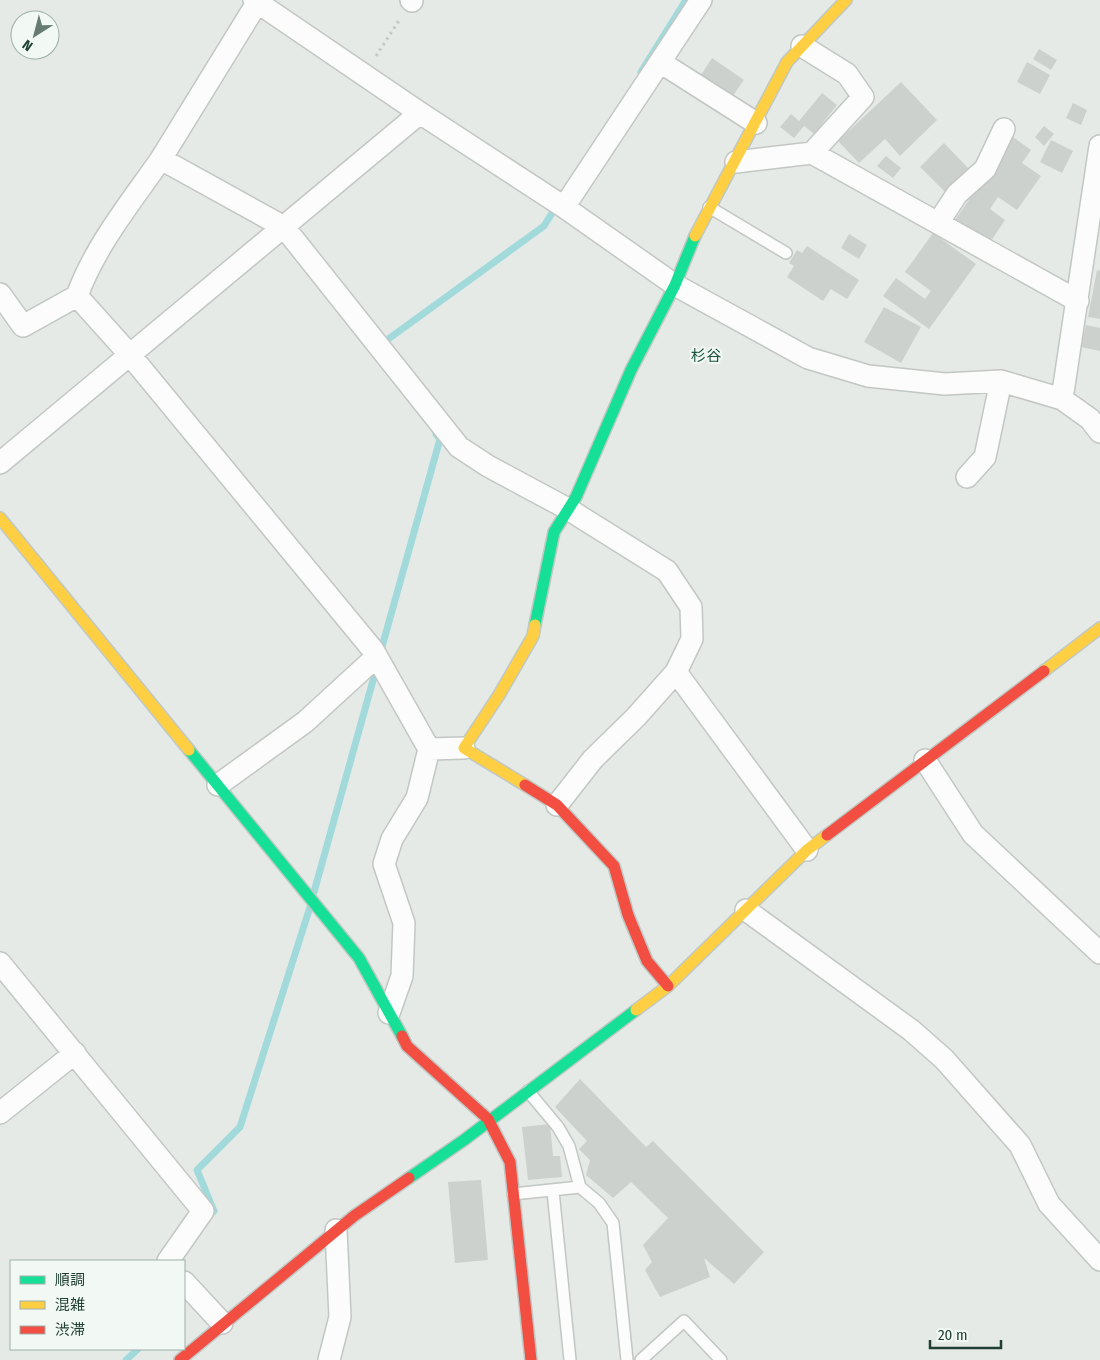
<svg xmlns="http://www.w3.org/2000/svg" width="1100" height="1360" font-family="'Fira Sans Condensed','Noto Sans JP',sans-serif">
	<rect width="100%" height="100%" fill="#e5eae7"/>
	<g fill="none" stroke-linecap="round" stroke-linejoin="round">
		<path stroke="#a2dadb" stroke-width="7" d="M641,72L686,0
			M380,345L544,226L557,205
			M380,654L440,439L436,434
			M314,892L377,666
			M207,1217L214,1211L197,1170L240,1127L310,907
			M126,1360L138,1349"/>
	</g>
	<path fill="#ccd1ce" d="M1039,49L1057,60L1051,70L1033,59Z
		M712,58L744,80L732,97L701,75Z
		M1027,62L1050,75L1040,94L1017,82Z
		M901,82L937,120L900,156L885,139L859,163L838,141Z
		M822,93L837,105L814,134L804,126L794,138L780,127L791,114L799,121Z
		M1073,103L1087,110L1081,125L1066,118Z
		M1044,126L1054,134L1044,146L1035,137Z
		M1013,137L1031,150L1022,163L1041,176L1017,210L998,197L990,209L1005,220L989,244L955,220Z
		M1051,140L1073,151L1062,173L1040,162Z
		M944,143L969,169L945,192L920,167Z
		M886,156L901,168L893,178L877,166Z
		M933,233L976,264L929,329L883,296L896,278L925,299L931,291L905,272Z
		M849,234L867,245L859,259L841,248Z
		M807,246L859,280L847,299L831,289L823,301L787,277L794,266L789,263L797,250L802,253Z
		M1097,270L1100,271V319L1088,317Z
		M884,307L921,327L901,363L864,342Z
		M1086,325L1100,328V351L1081,347Z
		M580,1079L646,1147L653,1141L764,1252L734,1284L704,1258L710,1277L660,1297L645,1270L652,1262L643,1245L668,1218L631,1182L613,1198L586,1175L590,1160L579,1149L587,1141L555,1107Z
		M550,1124L553,1156H560L562,1177L528,1180L522,1127Z
		M481,1180L488,1260L455,1263L448,1182Z"/>
	<g fill="none" stroke-linecap="round" stroke-linejoin="round">
		<defs>
			<path id="lane" d="M709,207L786,253
				M528,1091L558,1127L569,1146L580,1187L599,1203L613,1223L627,1360
				M553,1191L570,1360
				M513,1194L580,1187
				M641,1360L684,1321L721,1360"/>
			<path id="street" d="M254,0L420,113L564,207L675,285L808,358L868,376L945,384L1001,381L1062,399L1090,419L1100,432
				M411,0L412,1
				M802,46L847,74L863,97L812,153
				M660,62L701,0
				M161,159L257,3
				M736,162L812,153L1078,301
				M564,207L660,62L756,123
				M938,223L957,194L985,169L1004,129
				M0,294L23,326L77,296L130,355L373,650L429,749L464,748
				M77,296C95,246 131,202 161,159L284,227L459,447L488,466L568,509L667,571L691,607L692,639L676,672
				M1062,399L1100,146
				M0,463L420,113
				M967,477L985,457L1001,381
				M925,760L973,834L1100,953
				M218,785L305,722L376,657
				M557,805L593,759L636,717L676,672L807,850
				M746,910L911,1030L944,1059L1020,1145L1049,1204L1100,1260
				M0,963L203,1211L168,1261
				M389,1013L402,976L404,923L384,864L392,839L417,798L429,749
				M0,1113L75,1053
				M184,1282L222,1323
				M329,1360L340,1317L336,1230"/>
			<path id="fast" d="M535,625L554,532L576,497L631,370L675,285L695,236
				M189,750L359,958L402,1036
				M409,1178L464,1140L636,1010"/>
			<path id="slow" d="M695,236L787,62L846,0
				M0,518L189,750
				M1044,671L1100,628
				M525,785L464,748L499,695L533,636L535,625
				M636,1010L668,986L807,850L827,835"/>
			<path id="jam" d="M525,785L557,805L614,866L628,915L647,961L668,986
				M827,835L1044,671
				M402,1036L407,1046L488,1119L510,1162L531,1360
				M180,1360L354,1216L409,1178"/>
		</defs>
		<use href="#lane" stroke="#c2c7c4" stroke-width="14"/>
		<use href="#street" stroke="#c2c7c4" stroke-width="24"/>
		<use href="#fast" stroke="#c0c8c4" stroke-width="14"/>
		<use href="#slow" stroke="#c0c8c4" stroke-width="14"/>
		<use href="#jam" stroke="#c0c8c4" stroke-width="14"/>
		<path stroke="#c1cac5" stroke-width="3" stroke-dasharray="2.5 4" stroke-linecap="butt" d="M376,56L400,19"/>
		<use href="#lane" stroke="#fbfcfb" stroke-width="11"/>
		<use href="#street" stroke="#fbfcfb" stroke-width="21"/>
		<use href="#fast" stroke="#16e098" stroke-width="11"/>
		<use href="#slow" stroke="#ffcf43" stroke-width="11"/>
		<use href="#jam" stroke="#f24e42" stroke-width="11"/>
	</g>
	<g text-anchor="middle" stroke-width="4" stroke-linejoin="round" paint-order="stroke">
		<g font-size="15" fill="#1b533f" stroke="#f2f9f5">
			<text x="706" y="361">杉谷</text>
		</g>
	</g>
	<rect x="10" y="1260" width="175" height="90" fill="#f2f9f5" stroke="#9eafa8"/>
	<rect x="20" y="1276" width="25" height="8" fill="#16e098" stroke="#9eafa8"/>
	<text x="55" y="1285" font-size="15" fill="#203f34">順調</text>
	<rect x="20" y="1301" width="25" height="8" fill="#ffcf43" stroke="#9eafa8"/>
	<text x="55" y="1310" font-size="15" fill="#203f34">混雑</text>
	<rect x="20" y="1326" width="25" height="8" fill="#f24e42" stroke="#9eafa8"/>
	<text x="55" y="1335" font-size="15" fill="#203f34">渋滞</text>
	<g transform="translate(35 35) rotate(216)"><circle r="24" fill="#f2f9f5" stroke="#9eafa8"/>
	<path d="M0-4L9 19L0 12L-9 19Z" fill="#657b73"/>
	<text y="-8" font-size="14" font-weight="bold" text-anchor="middle" fill="#203f34">N</text>
	</g>
	<path d="M930 1340v8h71v-8" fill="none" stroke="#203f34" stroke-width="2.5"/>
	<text x="938" y="1340" font-size="15" fill="#203f34" stroke="#f2f9f5" stroke-width="4" paint-order="stroke">20 m</text>
</svg>
